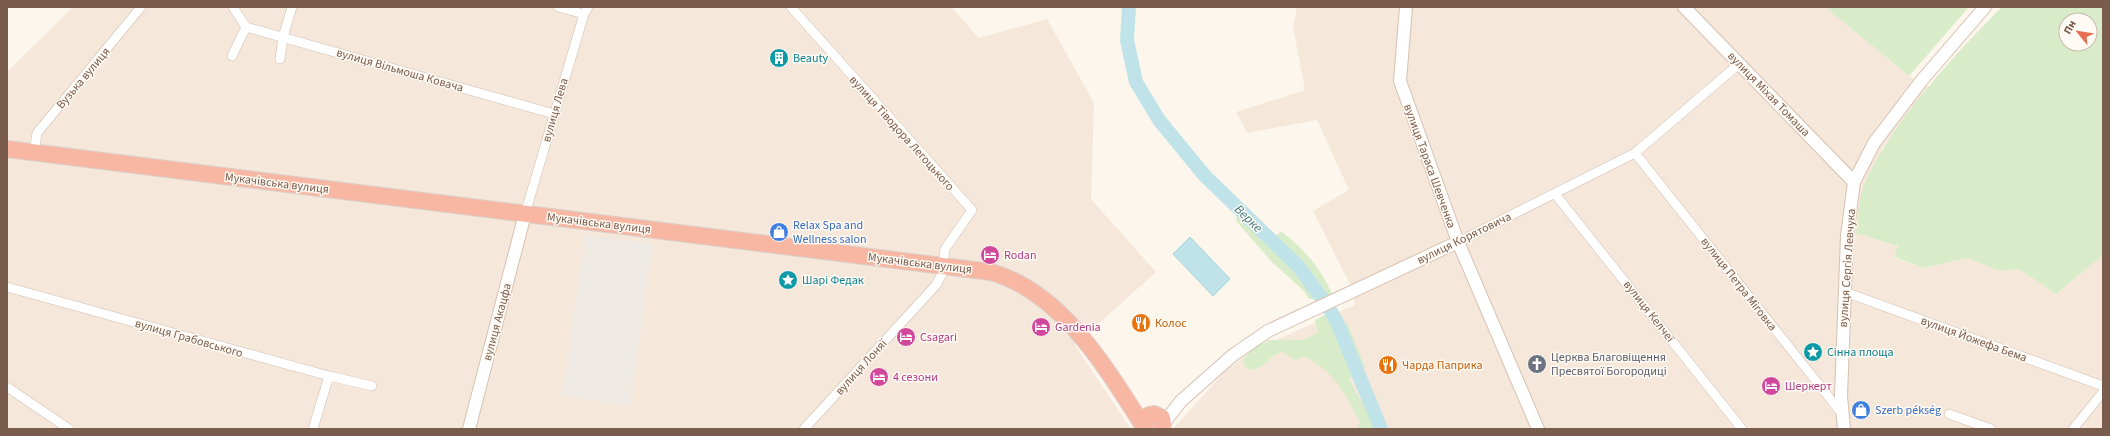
<svg xmlns="http://www.w3.org/2000/svg" width="2110" height="436" font-family="'Source Sans 3',sans-serif">
	<rect width="100%" height="100%" fill="#fdf6ec"/>
	<path fill="#f5e8da" d="M73,7H951L979,38L1047,19L1094,103L1091,199L1156,272L1075,345L1131,429H7V72Z
		M1297,7H1825L1909,76L1929,87L1882,148L1856,233L1898,246L1894,258L1924,268L1967,258L2000,271L2019,269L2056,294L2103,255V429H1173L1227,369L1254,350L1355,305L1353,290L1313,211L1349,190L1317,120L1247,133L1236,112L1305,90L1293,27Z"/>
	<path fill="#efe9e4" d="M585,235L653,243L630,406L562,396Z"/>
	<path fill="#d8ecc9" fill-rule="evenodd" d="M1825,7H1969L1909,76Z
		M2002,7H2103V255L2056,294L2019,269L2000,271L1967,258L1924,268L1894,257L1898,246L1856,233C1859,218 1858,199 1864,185C1890,124 1955,54 2002,7ZM2066,20H2090V44H2066Z
		M1237,215L1270,242L1281,231C1304,249 1321,268 1333,296L1320,301L1308,298L1304,291L1272,262L1236,221Z
		M1325,315L1333,322L1347,323L1365,367L1349,379L1366,410L1374,429H1357L1360,422C1346,395 1333,370 1304,356L1295,360L1283,352C1268,354 1269,367 1251,370L1244,365V359L1251,349L1270,340H1305L1318,332L1315,320Z"/>
	<path fill="#bfe3e8" stroke="#a5d3da" d="M1190,237L1230,279L1213,296L1173,254Z"/>
	<g fill="none" stroke-linecap="round" stroke-linejoin="round">
		<path stroke="#bfe3e8" stroke-width="14" d="M1129,7L1127,40L1136,82L1159,120L1205,176L1298,266L1327,305L1337,322L1381,429"/>
		<defs>
			<path id="street" d="M558,7L584,14
				M791,7L972,210L945,249L942,274L936,285L804,429
				M246,27L554,114
				M232,56L246,27L233,7
				M280,59L283,37L292,7
				M34,152L37,133L141,7
				M1635,153L1843,415
				M1555,194L1742,429
				M525,214L584,14L588,7
				M1458,242L1635,153L1739,64
				M7,287L329,376L372,386
				M1845,292L2103,386
				M7,387L69,429
				M1949,414L1991,429
				M313,429L329,376
				M2073,429L2103,392"/>
			<path id="secondary" d="M1406,7L1400,81L1458,242L1538,429
				M1684,7L1854,182
				M1163,424L1181,401L1233,355L1268,331L1458,242
				M469,429L525,214
				M1844,429L1841,396L1847,236L1854,182L1874,143L1922,80L1985,7"/>
			<path id="highway" d="M7,149L991,272C1062,292 1106,368 1144,427
				M1146,429L1144,420L1149,415L1154,414L1162,418L1163,424L1162,429"/>
		</defs>
		<use href="#street" stroke="#d1beb0" stroke-width="10"/>
		<use href="#secondary" stroke="#d6c0b0" stroke-width="14"/>
		<use href="#highway" stroke="#dad1cd" stroke-width="18"/>
		<use href="#street" stroke="#fff" stroke-width="9"/>
		<use href="#secondary" stroke="#fff" stroke-width="12"/>
		<use href="#highway" stroke="#f7b7a3" stroke-width="16"/>
	</g>
	<defs>
		<symbol id="building-disc" viewBox="-11 -11 22 22"><circle r="9.5" fill="#0f9aa8" stroke="#fffaf3"/><path d="M-4-6H4V6H1V3H-1V6H-4ZM-2.5-4.3h1.7v1.8h-1.7ZM.8-4.3h1.7v1.8H.8ZM-2.5-1h1.7V.8h-1.7ZM.8-1h1.7V.8H.8Z" fill="#fff"/></symbol>
		<symbol id="shop-disc" viewBox="-11 -11 22 22"><circle r="9.5" fill="#3f7fe0" stroke="#fffaf3"/><path d="M-5-2.5h2.3a2.7 3.5 0 0 1 5.4 0H5L5.5 6h-11ZM-1.5-2.5h3a1.5 2.3 0 0 0-3 0Z" fill="#fff"/></symbol>
		<symbol id="hotel-disc" viewBox="-11 -11 22 22"><circle r="9.5" fill="#d1479c" stroke="#fffaf3"/><path d="M-6-4.5h1.5V1H6V5H4.5V3h-9V5H-6ZM-4 0a1.8 1.8 0 1 1 3.6 0ZM.5 0V-2.5h3Q6-2.5 6 0Z" fill="#fff"/></symbol>
		<symbol id="sight-disc" viewBox="-11 -11 22 22"><circle r="9.5" fill="#0f9aa8" stroke="#fffaf3"/><path d="M0-6L1.8-2.2L6-1.7L2.9 1.2L3.7 5.4L0 3.3L-3.7 5.4L-2.9 1.2L-6-1.7L-1.8-2.2Z" fill="#fff"/></symbol>
		<symbol id="restaurant-disc" viewBox="-11 -11 22 22"><circle r="9.5" fill="#e8710a" stroke="#fffaf3"/><path d="M-5-6h1v4h1v-4h1v4h1v-4h1v5L-1.5 .5V6h-2V.5L-5-1ZM5-6V6H3V1.5H1.5Q1.5-4 5-6Z" fill="#fff"/></symbol>
		<symbol id="church-disc" viewBox="-11 -11 22 22"><circle r="9.5" fill="#6b7280" stroke="#fffaf3"/><path d="M-1.2-6h2.4v3.5h3.3v2.4h-3.3V6h-2.4V-.1h-3.3v-2.4h3.3Z" fill="#fff"/></symbol>
	</defs>
	<g fill-rule="evenodd">
		<use href="#building-disc" x="768" y="47" width="22" height="22"/>
		<use href="#shop-disc" x="768" y="221" width="22" height="22"/>
		<use href="#hotel-disc" x="979" y="244" width="22" height="22"/>
		<use href="#sight-disc" x="777" y="269" width="22" height="22"/>
		<use href="#restaurant-disc" x="1130" y="312" width="22" height="22"/>
		<use href="#hotel-disc" x="1030" y="316" width="22" height="22"/>
		<use href="#hotel-disc" x="895" y="326" width="22" height="22"/>
		<use href="#sight-disc" x="1802" y="341" width="22" height="22"/>
		<use href="#church-disc" x="1526" y="353" width="22" height="22"/>
		<use href="#restaurant-disc" x="1377" y="354" width="22" height="22"/>
		<use href="#hotel-disc" x="868" y="366" width="22" height="22"/>
		<use href="#hotel-disc" x="1760" y="375" width="22" height="22"/>
		<use href="#shop-disc" x="1850" y="399" width="22" height="22"/>
	</g>
	<g text-anchor="middle" stroke-width="3" stroke-linejoin="round" paint-order="stroke">
		<g font-size="12" fill="#0d838f" stroke="#fffaf3" text-anchor="start">
			<text x="793" y="62">Beauty</text>
			<text x="802" y="284">Шарі Федак</text>
			<text x="1827" y="356">Сінна площа</text>
		</g>
		<g font-size="12" fill="#7a5c4d" stroke="#fffaf3">
			<text transform="translate(400 70) rotate(16)" y="4">вулиця Вільмоша Ковача</text>
			<text transform="translate(83 78) rotate(-50)" y="4">Вузька вулиця</text>
			<text transform="translate(1769 94) rotate(46)" y="4">вулиця Міхая Томаша</text>
			<text transform="translate(555 110) rotate(-74)" y="4">вулиця Лева</text>
			<text transform="translate(902 133) rotate(48)" y="4">вулиця Тіводора Легоцького</text>
			<text transform="translate(1430 166) rotate(70)" y="4">вулиця Тараса Шевченка</text>
			<text transform="translate(277 183) rotate(7)" y="4">Мукачівська вулиця</text>
			<text transform="translate(599 223) rotate(7)" y="4">Мукачівська вулиця</text>
			<text transform="translate(1464 238) rotate(-26)" y="4">вулиця Корятовича</text>
			<text transform="translate(920 263) rotate(7)" y="4">Мукачівська вулиця</text>
			<text transform="translate(1847 268) rotate(-86)" y="4">вулиця Сергія Левчука</text>
			<text transform="translate(1739 284) rotate(52)" y="4">вулиця Петра Міговка</text>
			<text transform="translate(1649 311) rotate(52)" y="4">вулиця Келчеї</text>
			<text transform="translate(497 322) rotate(-75)" y="4">вулиця Акацфа</text>
			<text transform="translate(189 338) rotate(16)" y="4">вулиця Грабовського</text>
			<text transform="translate(1974 339) rotate(20)" y="4">вулиця Йожефа Бема</text>
			<text transform="translate(861 367) rotate(-48)" y="4">вулиця Лоняї</text>
		</g>
		<g font-size="12" fill="#366cbe" stroke="#fffaf3" text-anchor="start">
			<text x="793" y="229">Relax Spa and<tspan x="793" dy="14">Wellness salon</tspan></text>
			<text x="1875" y="414">Szerb pékség</text>
		</g>
		<g font-size="12" fill="#b23c85" stroke="#fffaf3" text-anchor="start">
			<text x="1004" y="259">Rodan</text>
			<text x="1055" y="331">Gardenia</text>
			<text x="920" y="341">Csagari</text>
			<text x="893" y="381">4 сезони</text>
			<text x="1785" y="390">Шеркерт</text>
		</g>
		<g font-size="12" fill="#c56008" stroke="#fffaf3" text-anchor="start">
			<text x="1155" y="327">Колос</text>
			<text x="1402" y="369">Чарда Паприка</text>
		</g>
		<g font-size="12" fill="#5b616d" stroke="#fffaf3" text-anchor="start">
			<text x="1551" y="361">Церква Благовіщення<tspan x="1551" dy="14">Пресвятої Богородиці</tspan></text>
		</g>
		<g font-size="13" font-style="italic" fill="#437c86" stroke="#fffaf3">
			<text transform="translate(1249 218) rotate(44)" y="5">Верке</text>
		</g>
	</g>
	<rect width="2110" height="436" fill="none" stroke="#7a5c4d" stroke-width="16"/>
	<g transform="translate(2078 32) rotate(300)"><circle r="19" fill="#fffaf3" stroke="#cabbb1"/>
	<path d="M0-3L7 15L0 10L-7 15Z" fill="#e76f51"/>
	<text y="-6" font-size="11" font-weight="bold" text-anchor="middle" fill="#7a5c4d">Пн</text>
	</g>
</svg>
